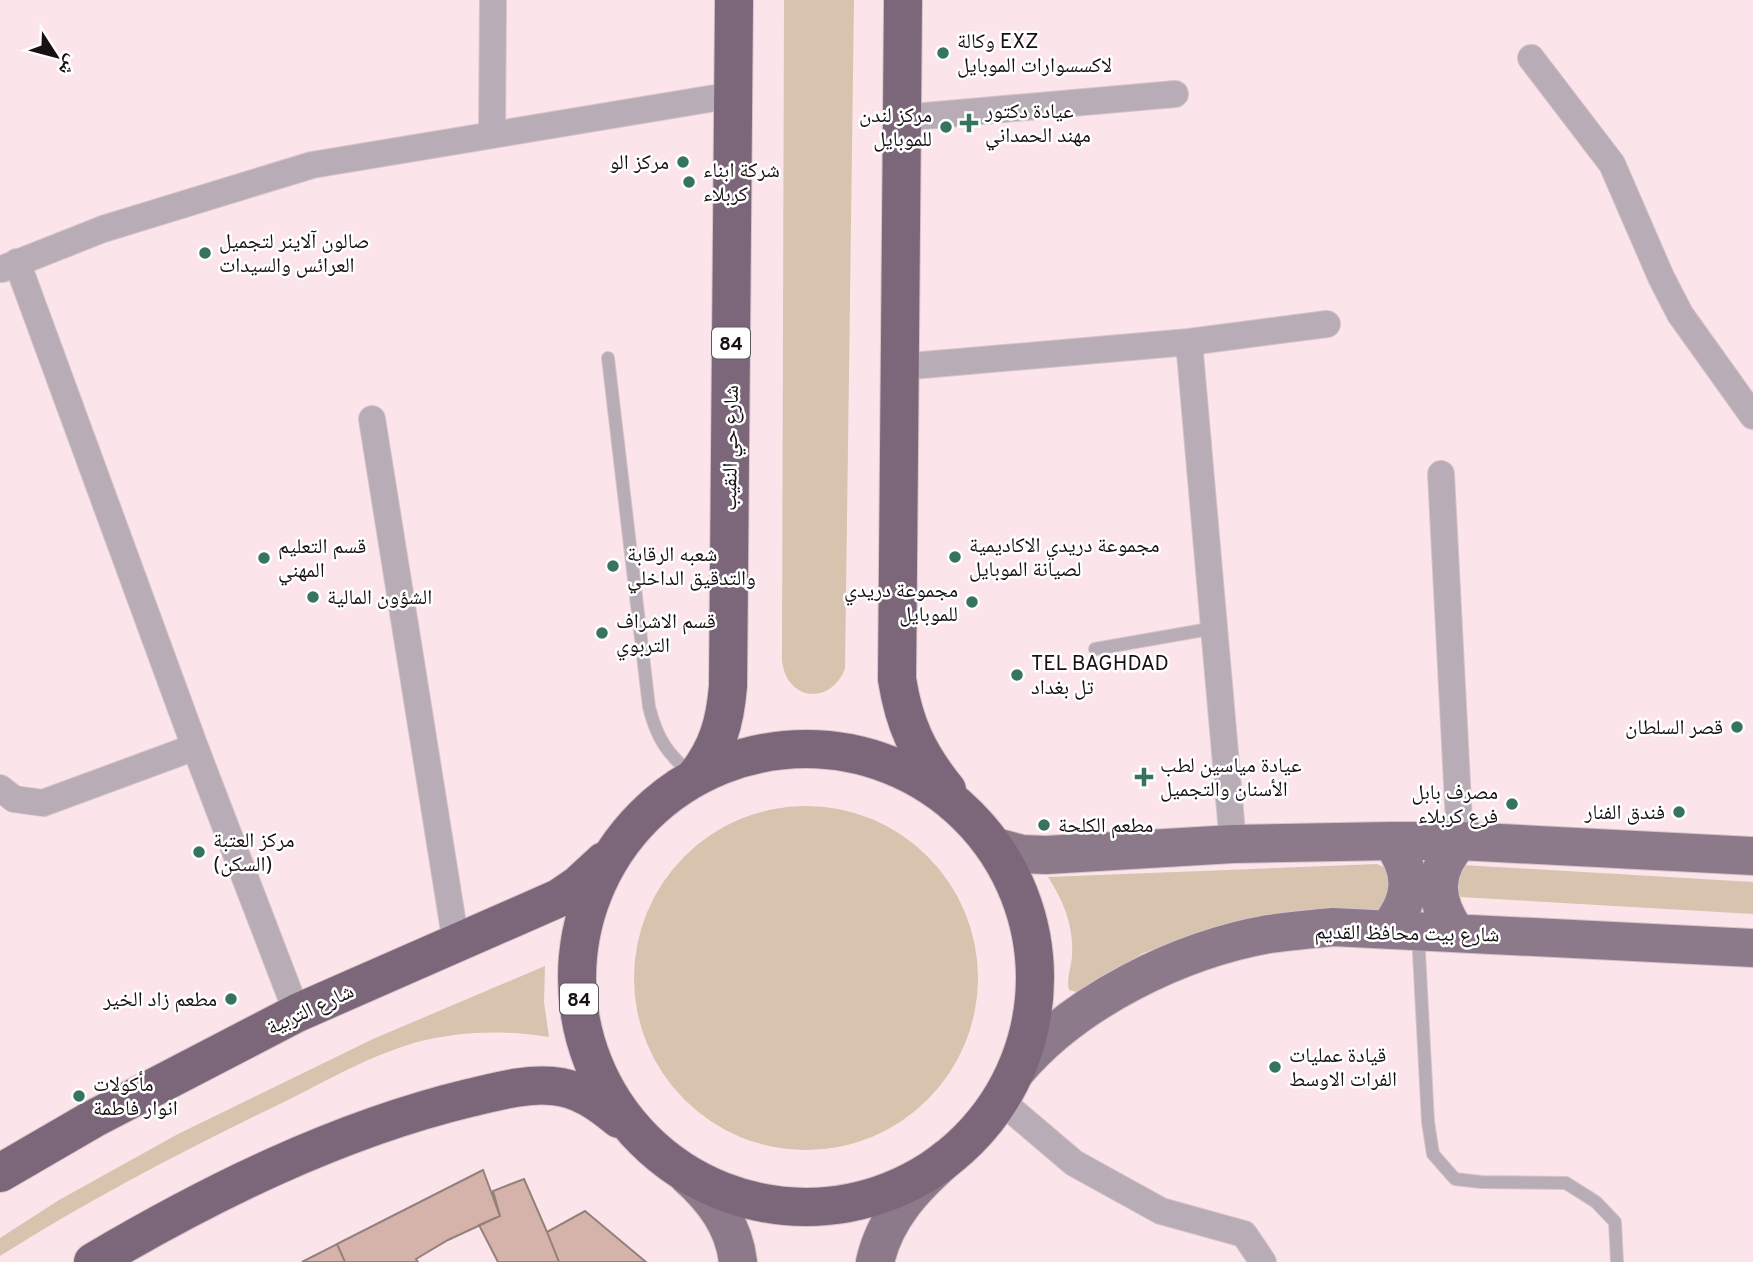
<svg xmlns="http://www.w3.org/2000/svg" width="1753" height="1262" font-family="Overpass,'Noto Naskh Arabic',sans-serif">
	<rect width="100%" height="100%" fill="#fbe5ea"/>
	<path fill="#d8c3ae" d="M784,0H854L845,669C830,706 786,701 782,660Z
		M634 978a172 172 0 1 1 344 0a172 172 0 1 1-344 0Z
		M1377,864L1388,869L1397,880L1380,910L1184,939L1143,953L1080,993L1069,990C1066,979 1071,968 1072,957C1074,926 1064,902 1048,877Z
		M1462,865L1753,882V914L1461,897L1456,895L1447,877Z
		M545,966L544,1002L549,1037C505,1030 461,1031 417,1042C371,1055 328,1080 286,1101C188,1148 92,1198 0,1256V1238L59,1200L178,1134L373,1039Z"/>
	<path fill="#d5b3aa" stroke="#94817b" stroke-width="2" d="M483,1170L500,1216L448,1240L416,1259L418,1262H345L337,1244Z
		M524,1179L547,1232L559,1262H498L479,1225L500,1216L493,1191Z
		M585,1211L646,1262H559L547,1232Z
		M337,1244L345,1262H302Z"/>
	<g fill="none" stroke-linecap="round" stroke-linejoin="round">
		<defs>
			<path id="lane" d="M608,358L649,707C657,739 667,753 692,775
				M1095,649L1215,628
				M1418,934L1428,1122L1433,1154L1455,1179L1481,1182L1566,1183L1596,1202L1615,1222L1617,1262"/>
			<path id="street" d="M1531,58L1612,164L1661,277L1680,314L1753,416
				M902,118L1175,94
				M492,135L493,0
				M17,262L195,747L297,1013
				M2,269L103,229L312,165L733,95
				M1189,342L1233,844
				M900,367L1189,342L1327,324
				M372,419L456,943
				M1441,474L1460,841
				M0,788L14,799L43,803L195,747
				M1000,1100L1074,1163L1161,1211L1244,1234L1263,1262"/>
			<path id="primary" d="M996,847L1022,854L1046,855L1233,844L1391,841H1460L1753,856
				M1388,929C1413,899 1414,872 1391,841
				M1456,932C1433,901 1432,870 1460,841
				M1016,1071C1075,1001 1179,950 1269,934C1290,931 1312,929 1333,927L1753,948
				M687,1175C714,1199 734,1226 738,1262
				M875,1262C885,1218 913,1188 946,1159"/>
			<path id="highway" d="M903,0L897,679C904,724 918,754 947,790
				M577 978a229 229 0 1 1 458 0a229 229 0 1 1-458 0Z
				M695,777C718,748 725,722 728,686L734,0
				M0,1173L93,1119L297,1013L559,898L578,885L604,861
				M93,1262C210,1193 337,1130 469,1098C496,1092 526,1083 553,1086C579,1088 600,1103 619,1119"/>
		</defs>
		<use href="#lane" stroke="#d7c3c8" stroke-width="14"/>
		<use href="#street" stroke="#d7c3c8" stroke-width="28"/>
		<use href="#primary" stroke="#d7c3c8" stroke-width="40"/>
		<use href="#highway" stroke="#d7c3c8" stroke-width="40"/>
		<use href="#lane" stroke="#b8adb7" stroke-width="12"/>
		<use href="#street" stroke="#b8adb7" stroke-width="26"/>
		<use href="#primary" stroke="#8c798a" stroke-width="38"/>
		<use href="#highway" stroke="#7c667a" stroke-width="38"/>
	</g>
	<g fill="#37745f" stroke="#fff" stroke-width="2.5">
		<circle cx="943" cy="53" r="7"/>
		<path d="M965.5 112.5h7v7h7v7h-7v7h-7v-7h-7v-7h7z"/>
		<circle cx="946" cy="127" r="7"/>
		<circle cx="683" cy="162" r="7"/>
		<circle cx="689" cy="182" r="7"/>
		<circle cx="205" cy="253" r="7"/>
		<circle cx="955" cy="557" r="7"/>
		<circle cx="264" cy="558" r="7"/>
		<circle cx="613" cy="566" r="7"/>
		<circle cx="313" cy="597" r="7"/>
		<circle cx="972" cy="602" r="7"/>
		<circle cx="602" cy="633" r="7"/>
		<circle cx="1017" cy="675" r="7"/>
		<circle cx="1737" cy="727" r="7"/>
		<path d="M1140.5 766.5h7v7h7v7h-7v7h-7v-7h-7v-7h7z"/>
		<circle cx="1512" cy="804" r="7"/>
		<circle cx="1679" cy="812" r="7"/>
		<circle cx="1044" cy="825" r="7"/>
		<circle cx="199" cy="852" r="7"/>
		<circle cx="231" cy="999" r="7"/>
		<circle cx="1275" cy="1067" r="7"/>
		<circle cx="79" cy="1096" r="7"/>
	</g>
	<g text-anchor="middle" stroke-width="5" stroke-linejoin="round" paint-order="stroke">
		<g fill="#fff" stroke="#5d585a" stroke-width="2">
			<rect x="712" y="327.5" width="38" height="31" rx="5"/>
			<rect x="560" y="983.5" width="38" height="31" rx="5"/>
		</g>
		<g font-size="19" font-weight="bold" fill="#181113">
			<text x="731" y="350">84</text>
			<text x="579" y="1006">84</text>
		</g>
		<g font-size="21" fill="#181113" stroke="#fff" text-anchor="start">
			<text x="957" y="48">وكالة EXZ<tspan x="957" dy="24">لاكسسوارات الموبايل</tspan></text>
			<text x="985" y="118">عيادة دكتور<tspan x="985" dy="24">مهند الحمداني</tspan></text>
			<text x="932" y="122" text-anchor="end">مركز لندن<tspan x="932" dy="24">للموبايل</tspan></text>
			<text x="669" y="169" text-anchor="end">مركز الو</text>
			<text x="703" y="177">شركة ابناء<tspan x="703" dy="24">كربلاء</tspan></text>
			<text x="219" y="248">صالون آلاينر لتجميل<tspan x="219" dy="24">العرائس والسيدات</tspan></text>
			<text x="969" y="552">مجموعة دريدي الاكاديمية<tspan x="969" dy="24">لصيانة الموبايل</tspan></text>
			<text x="278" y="553">قسم التعليم<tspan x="278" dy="24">المهني</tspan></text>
			<text x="627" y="561">شعبه الرقابة<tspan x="627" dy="24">والتدقيق الداخلي</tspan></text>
			<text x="958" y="597" text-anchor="end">مجموعة دريدي<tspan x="958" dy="24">للموبايل</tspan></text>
			<text x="327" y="604">الشؤون المالية</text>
			<text x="616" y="628">قسم الاشراف<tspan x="616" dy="24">التربوي</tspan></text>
			<text x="1031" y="670">TEL BAGHDAD<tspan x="1031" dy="24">تل بغداد</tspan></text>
			<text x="1723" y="734" text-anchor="end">قصر السلطان</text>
			<text x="1160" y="772">عيادة مياسين لطب<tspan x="1160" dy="24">الأسنان والتجميل</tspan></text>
			<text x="1498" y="799" text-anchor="end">مصرف بابل<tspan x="1498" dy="24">فرع كربلاء</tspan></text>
			<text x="1665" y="819" text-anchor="end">فندق الفنار</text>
			<text x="1058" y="832">مطعم الكلحة</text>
			<text x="213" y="847">مركز العتبة<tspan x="213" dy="24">(السكن)</tspan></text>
			<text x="217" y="1006" text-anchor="end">مطعم زاد الخير</text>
			<text x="1289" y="1062">قيادة عمليات<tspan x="1289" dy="24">الفرات الاوسط</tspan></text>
			<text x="93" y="1091">مأكولات<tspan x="93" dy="24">انوار فاطمة</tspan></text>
		</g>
		<g font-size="21" fill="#181113" stroke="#fff">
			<text transform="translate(730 448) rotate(-89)" y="7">شارع حي النقيب</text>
			<text transform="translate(1407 933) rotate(1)" y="7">شارع بيت محافظ القديم</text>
			<text transform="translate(310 1009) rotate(-25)" y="7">شارع التربية</text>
		</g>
	</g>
	<g transform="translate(56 56) rotate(126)" stroke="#ffffff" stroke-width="5" paint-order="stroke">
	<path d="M0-5L12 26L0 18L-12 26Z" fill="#181113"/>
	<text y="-10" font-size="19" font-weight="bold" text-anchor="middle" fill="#181113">ش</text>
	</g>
</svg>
